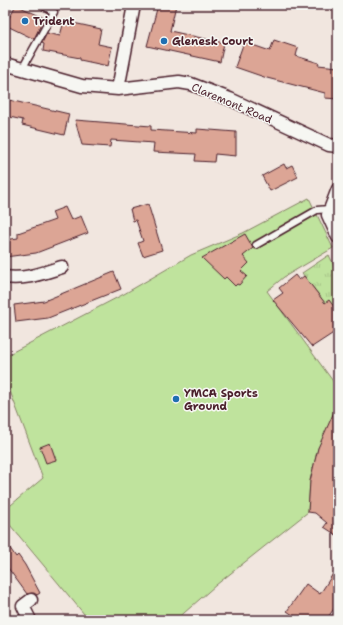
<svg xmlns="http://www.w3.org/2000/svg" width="343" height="625" font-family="'Shantell Sans',sans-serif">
	<defs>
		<pattern id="grass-tufts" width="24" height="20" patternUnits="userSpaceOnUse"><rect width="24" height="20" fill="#bfe39d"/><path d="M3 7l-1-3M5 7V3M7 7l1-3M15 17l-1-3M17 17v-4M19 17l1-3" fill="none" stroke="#a6c287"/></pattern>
	</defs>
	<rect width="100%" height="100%" fill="#f1e6df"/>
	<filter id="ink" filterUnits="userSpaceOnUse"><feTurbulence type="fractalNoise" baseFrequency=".025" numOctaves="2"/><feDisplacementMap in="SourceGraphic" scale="8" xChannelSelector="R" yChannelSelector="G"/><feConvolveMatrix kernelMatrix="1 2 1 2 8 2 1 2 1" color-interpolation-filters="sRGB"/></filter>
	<g filter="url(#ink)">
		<path fill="url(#grass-tufts)" stroke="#848164" d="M329,255C339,273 338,292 338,312L329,301L325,303L302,273Z"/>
		<path fill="#bfe39d" stroke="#848164" d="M309,198L333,248L284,277L267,291L338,388V411L318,448L310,481L308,512L216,585L176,620H89L5,519V510L43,478L5,378V356L124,294L191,255L243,233Z"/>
		<path fill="#dca595" stroke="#4a1f2b" d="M16,5L44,18L34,39L5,25Z
			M158,5H176L170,31L224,43L220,62L147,46Z
			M64,21L101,29L98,44L112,47L108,66L80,60V58L43,51L44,44L42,43L47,33L60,36Z
			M274,40L298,48L296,56L319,63L318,65L338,67V99L325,98V93L267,78L235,67L244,42L270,51Z
			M5,99L69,114L64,135L22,125L23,120L5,116Z
			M75,120L151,126V130L197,133V129L236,132V156L215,154L214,162L195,161L196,154L153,152L154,143L111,140L110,147L82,145Z
			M284,164L286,168L292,165L298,177L270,191L262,176Z
			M148,204L162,250L143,256L138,243L143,241L136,220L133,221L130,209Z
			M65,207L71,220L81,216L88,233L36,253L5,257V240L18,238V233L55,220L52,212Z
			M245,234L253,248L243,256L249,263L241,271L247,276L239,285L237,284L235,286L226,277L224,279L202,258Z
			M114,272L121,289L48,318L16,322L14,305L44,301Z
			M295,275L299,280L304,276L325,303L329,300L338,312V330L312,347L273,300L283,293L279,288Z
			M338,403V536L324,527L327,523L315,513L308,512L310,481L318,448Z
			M50,443L56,460L46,463L40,447Z
			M5,541L16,557L18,555L25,565L40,593L37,595L34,593L27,594L5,564Z
			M338,566V603L326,620H300L287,611L306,584L320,594Z"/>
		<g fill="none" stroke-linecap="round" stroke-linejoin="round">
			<defs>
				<path id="lane" d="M5,10L8,5
					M22,69L54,12L42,5
					M256,245L317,210L329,209"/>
				<path id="street" d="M5,64L82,86L118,89L179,82L191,84L230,99L329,145L338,146
					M118,89L134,5
					M338,189L328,215L338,237
					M5,277C25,280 43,273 62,267
					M30,620L23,606L31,600"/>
			</defs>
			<use href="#lane" stroke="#4a1f2b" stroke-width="9"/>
			<use href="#street" stroke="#4a1f2b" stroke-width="15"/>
			<use href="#lane" stroke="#f6f6f2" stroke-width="6"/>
			<use href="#street" stroke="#f6f6f2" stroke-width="12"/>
		</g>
	</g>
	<g fill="#1f6fb2" stroke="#f6f6f2" stroke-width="1.5">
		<circle cx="25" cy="21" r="4"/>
		<circle cx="164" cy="41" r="4"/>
		<circle cx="176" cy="399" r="4"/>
	</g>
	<g text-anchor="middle" stroke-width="3" stroke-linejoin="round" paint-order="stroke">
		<g font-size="11" font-weight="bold" fill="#4a1f2b" stroke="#f6f6f2" text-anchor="start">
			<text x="33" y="25">Trident</text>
			<text x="172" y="45">Glenesk Court</text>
			<text x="184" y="397">YMCA Sports<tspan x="184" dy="13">Ground</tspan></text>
		</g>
		<g font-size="11" fill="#4a1f2b" stroke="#f6f6f2">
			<text transform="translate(232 103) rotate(23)" y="4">Claremont Road</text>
		</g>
	</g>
	<rect width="343" height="625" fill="none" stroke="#f6f6f2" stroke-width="20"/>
	<rect x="10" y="10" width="323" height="605" fill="none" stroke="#4a1f2b" stroke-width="1.5" filter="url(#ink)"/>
</svg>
